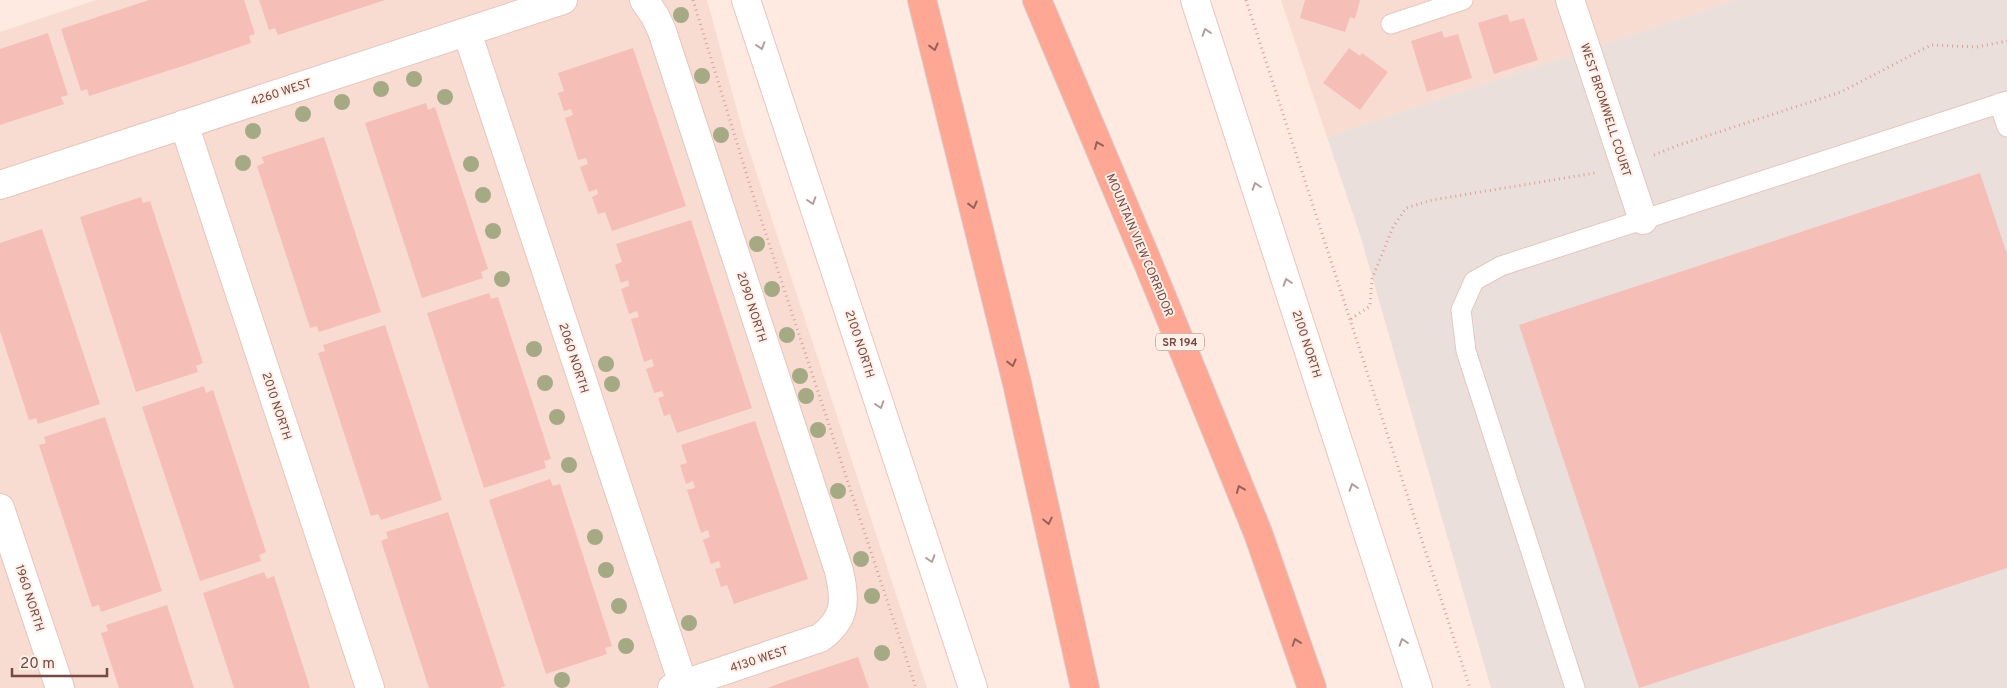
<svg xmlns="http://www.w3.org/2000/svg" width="2007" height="688" font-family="Overpass,sans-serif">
	<rect width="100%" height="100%" fill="#feeae0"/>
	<path fill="#f8dcd1" d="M96,0H707L743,132L927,688H0V32Z
		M1281,0H1734L1327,137Z"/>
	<path fill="#ebdfdc" d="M1734,0H2007V688H1491L1360,235L1327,137Z"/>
	<path fill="#f5beb6" d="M149,0H244L255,34L249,36L251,43L189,64L89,96L87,89L81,91L61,29Z
		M259,0H385L278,35L275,28L269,30Z
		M1305,0H1360L1355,19L1350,17L1345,32L1300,18Z
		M1507,14L1510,22L1524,18L1538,60L1494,74L1478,23Z
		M1442,31L1444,38L1458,34L1472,78L1427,92L1411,41Z
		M48,33L68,95L61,97L64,104L0,125V49Z
		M633,48L686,206L612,231L605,212L598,214L592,197L598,194L597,189L589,192L580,167L588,164L586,158L578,160L565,118L573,115L571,109L564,111L558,93L564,91L558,73Z
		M1349,48L1360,56L1362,53L1388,72L1360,110L1323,83Z
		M426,103L428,110L435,107L488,269L481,272L483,278L422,298L365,123Z
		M324,137L381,312L319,332L317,326L310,328L257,166L264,163L262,157Z
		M1980,173L2007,254V568L1639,688L1519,325Z
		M141,197L143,203L150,201L203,363L196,366L198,372L136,392L80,217Z
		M691,220L752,408L677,433L670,414L664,416L658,398L664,396L662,391L654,393L646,369L654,366L652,359L644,362L631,319L639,317L637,311L629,314L621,289L629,286L628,280L621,283L615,265L622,262L616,244Z
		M42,229L100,404L38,424L36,418L29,420L0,331V243Z
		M489,293L491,299L498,297L551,459L544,461L546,468L484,488L427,313Z
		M385,325L442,500L381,520L378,514L371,516L318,353L325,351L323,345Z
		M204,386L206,393L213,390L266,552L259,555L261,561L200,581L142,407Z
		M105,417L162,591L101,612L99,605L92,607L39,445L46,443L44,437Z
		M755,421L808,579L734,604L727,585L721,587L715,569L721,567L719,561L711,564L703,540L710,537L708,530L701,533L687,490L695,488L693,481L686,484L680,465L687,463L681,445Z
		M550,479L553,486L560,484L612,646L605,648L607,654L546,674L489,500Z
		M448,512L505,686L500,688H429L381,541L388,538L386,532Z
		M264,572L267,579L274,576L310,688H234L203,593Z
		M167,605L194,688H119L101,633L108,631L106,625Z
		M858,657L869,688H767L792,679Z"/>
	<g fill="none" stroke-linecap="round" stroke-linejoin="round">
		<defs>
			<path id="service" d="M1391,24L1463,0
				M1999,103L2007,127
				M1575,688L1466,351L1461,310L1474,281L1501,266L2007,101"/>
			<path id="minor" d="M644,0L655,16L662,31L839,571C846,601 846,619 820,638L672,688
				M1570,0L1643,220
				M467,32L683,684
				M184,124L370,688
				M0,185L563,0
				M0,508L60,688"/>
			<path id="secondary" d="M746,0L973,688
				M1195,0L1418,688"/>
			<path id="trunk" d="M922,0L1017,383L1085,688
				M1037,0L1148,263L1258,533L1312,688"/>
		</defs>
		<use href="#service" stroke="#e4c6be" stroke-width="21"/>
		<use href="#minor" stroke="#e4c6be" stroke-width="30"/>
		<use href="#secondary" stroke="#e9c4bb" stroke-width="30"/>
		<use href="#trunk" stroke="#d8cccb" stroke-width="30"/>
		<path stroke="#d9a199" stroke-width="3" stroke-dasharray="1 4" stroke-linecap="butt" d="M693,0L753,195L916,688
			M1246,0L1470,688
			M1654,155L1679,145L1841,92L1931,45L1977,47L2007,41
			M1351,319L1370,306L1372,279L1393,227L1406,208L1432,200L1595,173"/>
		<use href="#service" stroke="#fff" stroke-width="19"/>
		<use href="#minor" stroke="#fff" stroke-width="28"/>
		<use href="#secondary" stroke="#fff" stroke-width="28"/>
		<use href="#trunk" stroke="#fea794" stroke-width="28"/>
	</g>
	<g fill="#a5aa85">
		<circle cx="681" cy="15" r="8"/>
		<circle cx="702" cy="76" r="8"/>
		<circle cx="414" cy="79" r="8"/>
		<circle cx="381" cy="89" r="8"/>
		<circle cx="445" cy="97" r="8"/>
		<circle cx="342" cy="102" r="8"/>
		<circle cx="303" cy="114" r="8"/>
		<circle cx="253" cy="131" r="8"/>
		<circle cx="721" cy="135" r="8"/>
		<circle cx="243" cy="163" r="8"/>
		<circle cx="471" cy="164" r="8"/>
		<circle cx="483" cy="195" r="8"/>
		<circle cx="493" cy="231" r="8"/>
		<circle cx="757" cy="244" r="8"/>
		<circle cx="502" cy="279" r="8"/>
		<circle cx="772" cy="289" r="8"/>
		<circle cx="787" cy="335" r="8"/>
		<circle cx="534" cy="349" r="8"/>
		<circle cx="606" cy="364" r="8"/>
		<circle cx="800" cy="376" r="8"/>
		<circle cx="545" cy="383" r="8"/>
		<circle cx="612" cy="384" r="8"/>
		<circle cx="806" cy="396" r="8"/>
		<circle cx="557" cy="417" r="8"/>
		<circle cx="818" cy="430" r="8"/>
		<circle cx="569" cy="465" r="8"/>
		<circle cx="838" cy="491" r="8"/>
		<circle cx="595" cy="537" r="8"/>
		<circle cx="861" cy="559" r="8"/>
		<circle cx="606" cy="570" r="8"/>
		<circle cx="872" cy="596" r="8"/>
		<circle cx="619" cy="606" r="8"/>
		<circle cx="689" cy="623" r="8"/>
		<circle cx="626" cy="646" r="8"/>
		<circle cx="882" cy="653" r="8"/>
		<circle cx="562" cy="680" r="8"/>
	</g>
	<defs><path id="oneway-chevron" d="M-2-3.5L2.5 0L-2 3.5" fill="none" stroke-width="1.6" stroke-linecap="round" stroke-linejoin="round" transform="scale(1.25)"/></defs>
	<g stroke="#b39b99">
		<use href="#oneway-chevron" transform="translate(1206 32) rotate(-108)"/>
		<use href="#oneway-chevron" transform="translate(761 46) rotate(72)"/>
		<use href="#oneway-chevron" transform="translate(1256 186) rotate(-108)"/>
		<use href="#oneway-chevron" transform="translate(812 201) rotate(72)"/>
		<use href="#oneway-chevron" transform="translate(1287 282) rotate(-108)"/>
		<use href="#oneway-chevron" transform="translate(880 405) rotate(72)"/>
		<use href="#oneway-chevron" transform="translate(1353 487) rotate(-108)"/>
		<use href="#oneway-chevron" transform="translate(931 559) rotate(72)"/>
		<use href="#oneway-chevron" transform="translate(1403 642) rotate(-108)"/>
	</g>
	<g stroke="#97615a">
		<use href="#oneway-chevron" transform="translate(934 47) rotate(76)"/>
		<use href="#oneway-chevron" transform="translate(1098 145) rotate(-113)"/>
		<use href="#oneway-chevron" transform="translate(973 205) rotate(76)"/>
		<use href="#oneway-chevron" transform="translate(1012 363) rotate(76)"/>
		<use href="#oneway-chevron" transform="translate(1240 489) rotate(-112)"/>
		<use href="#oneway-chevron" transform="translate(1048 521) rotate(78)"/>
		<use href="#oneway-chevron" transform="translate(1296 642) rotate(-109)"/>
	</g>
	<g text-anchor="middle" stroke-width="4" stroke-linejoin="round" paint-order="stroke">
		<rect fill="#ffefe7" stroke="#9e7c76" stroke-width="1" x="1156" y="333.5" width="48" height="17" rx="4"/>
		<g font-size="11" font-weight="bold" fill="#754a46">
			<text x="1180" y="346">SR 194</text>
		</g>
		<g font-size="12" fill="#754a46" stroke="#ffefe7">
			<text transform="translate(281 92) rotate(-18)" y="4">4260 WEST</text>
			<text transform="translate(1606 110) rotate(72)" y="4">WEST BROMWELL COURT</text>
			<text transform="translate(1140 245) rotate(67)" y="4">MOUNTAIN VIEW CORRIDOR</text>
			<text transform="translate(752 307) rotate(72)" y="4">2090 NORTH</text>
			<text transform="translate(860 344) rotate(72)" y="4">2100 NORTH</text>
			<text transform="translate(1307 344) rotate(72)" y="4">2100 NORTH</text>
			<text transform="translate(574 358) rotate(72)" y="4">2060 NORTH</text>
			<text transform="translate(277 406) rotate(72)" y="4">2010 NORTH</text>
			<text transform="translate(30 598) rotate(72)" y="4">1960 NORTH</text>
			<text transform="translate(759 659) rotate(-18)" y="4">4130 WEST</text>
		</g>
	</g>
	<path d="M12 668v8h95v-8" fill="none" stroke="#754a46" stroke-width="2.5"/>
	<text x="20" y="668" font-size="15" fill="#754a46" stroke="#ffefe7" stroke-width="4" paint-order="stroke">20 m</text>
</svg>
